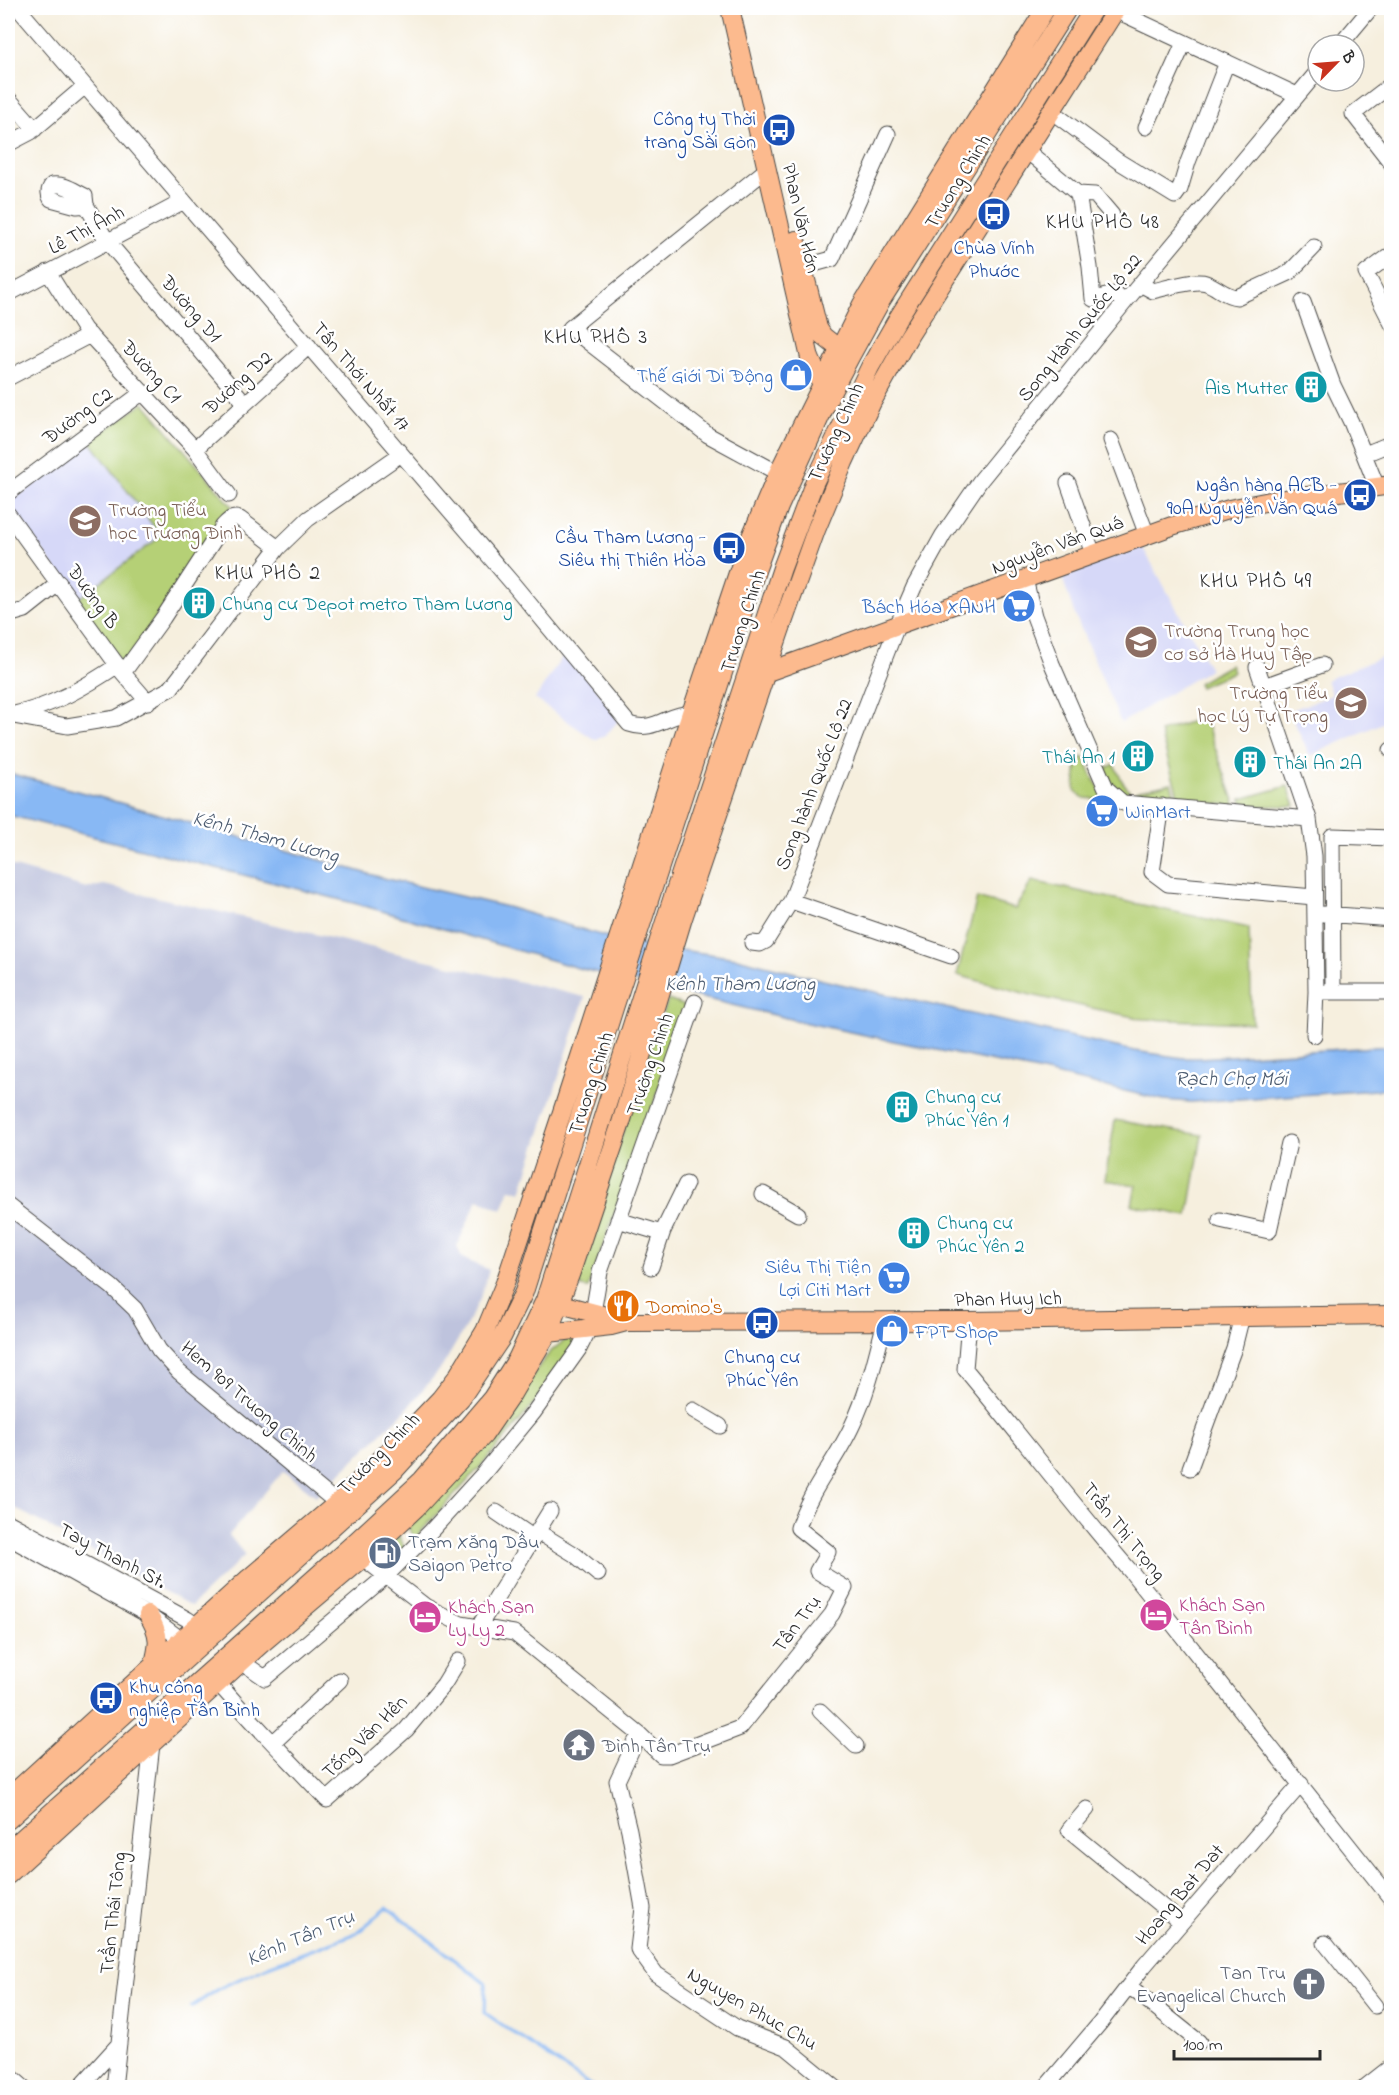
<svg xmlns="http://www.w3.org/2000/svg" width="1399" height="2095" font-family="'Indie Flower',sans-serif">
	<rect width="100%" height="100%" fill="#fff"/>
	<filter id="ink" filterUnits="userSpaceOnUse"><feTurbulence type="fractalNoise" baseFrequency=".0167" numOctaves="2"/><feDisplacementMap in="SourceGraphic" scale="12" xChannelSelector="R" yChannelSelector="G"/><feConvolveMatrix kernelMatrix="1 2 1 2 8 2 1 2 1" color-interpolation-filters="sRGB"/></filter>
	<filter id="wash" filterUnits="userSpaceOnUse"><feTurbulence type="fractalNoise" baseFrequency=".008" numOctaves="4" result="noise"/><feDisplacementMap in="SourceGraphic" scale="24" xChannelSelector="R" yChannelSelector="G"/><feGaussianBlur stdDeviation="1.35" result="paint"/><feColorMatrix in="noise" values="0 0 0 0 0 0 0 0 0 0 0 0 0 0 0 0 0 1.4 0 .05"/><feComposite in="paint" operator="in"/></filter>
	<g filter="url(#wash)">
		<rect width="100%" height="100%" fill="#f6efde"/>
		<path fill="#d6d8f8" d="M90,441L162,536L78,599L8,504Z
			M1142,546L1210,669L1121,723L1075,615L1061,574Z
			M566,651L621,718L605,736L595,740L535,699Z
			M1391,653V719L1310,756L1289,711L1332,695L1326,680Z"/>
		<path fill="#bec3dd" d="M8,865L87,888L104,885L585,997L521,1192L510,1189L502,1210L478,1199L457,1246L462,1258L489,1270L479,1301L465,1328L442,1367L405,1411L316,1496L283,1471L229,1535L245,1555L191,1606L8,1504Z"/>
		<path fill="#b5d076" stroke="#707e50" stroke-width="1.5" d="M144,403L232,506L123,666L78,599L161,536L90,441Z
			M1230,665L1233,672L1200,687L1198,683Z
			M1204,717L1236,806L1179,799L1160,732Z
			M1084,757L1094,780L1108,800L1084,798L1075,791L1077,761Z
			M1114,764L1122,781L1129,790L1128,794C1115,790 1110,781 1105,769Z
			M1171,783L1175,796L1135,795L1136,791Z
			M1288,786L1295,806H1243L1241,799Z
			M1032,881L1249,928L1252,1023L1143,1019L1031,995L957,975L977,898L1015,909Z
			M668,1000L688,1007L588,1288L581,1287L575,1272Z
			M1115,1120L1202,1135L1188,1216L1132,1205L1136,1185L1105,1180Z
			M583,1335C536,1409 474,1474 415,1538L408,1528L411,1520L530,1379C543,1360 558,1337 583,1335Z
			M396,1537H400L405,1550L391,1565L385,1564L380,1556Z"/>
		<path fill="#88b8f4" stroke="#5a7290" stroke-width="1.5" d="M8,773L96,796L383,878L507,907L624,942L737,958L823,980L1134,1051L1183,1058H1199L1391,1046V1089L1191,1102L1164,1100L1033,1070L807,1023L578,968L361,905L8,815Z"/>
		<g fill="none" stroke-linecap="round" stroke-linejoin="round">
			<path stroke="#88b8f4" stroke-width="3" d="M191,2007L222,1987L268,1966L357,1933L387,1907L486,1984L485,2013L594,2088"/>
		</g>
	</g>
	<g filter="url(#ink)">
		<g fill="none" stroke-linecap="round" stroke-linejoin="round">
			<defs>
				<path id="minor" d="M18,8L513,584L629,724C655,733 666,714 691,713
					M1115,10L1297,95
					M1340,45L1371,8
					M1392,84L1353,114L1392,164
					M8,98L35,129
					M1051,111L1118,161L1175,196L1180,189L1188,162L1227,62
					M1146,127L1184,43
					M8,144L31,132L85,86
					M1026,150L1078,194L1095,195L1112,215
					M767,169L570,328L708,435L778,473
					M1078,194L1090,267L1093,299L1115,294L1125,302
					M86,205L77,206L51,199C48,194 48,190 52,185C64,183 74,191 85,196L86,205L107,241L245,403
					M1392,254L1366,273L1392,324
					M803,267L832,259L888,134
					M48,272L84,329L195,449L229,495
					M1140,284L1153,291C1166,288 1195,279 1206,283C1218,287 1224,296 1237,297L1289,273L1314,247
					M8,294L184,201
					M1303,302L1333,385L1351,422L1377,487
					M8,378L90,335
					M1111,440L1147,535
					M195,449L309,346
					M1365,454L1392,443
					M1068,483L1093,554
					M8,493L143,392
					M8,514L123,673L148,702
					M1025,579L1034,616L1052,664L1106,788L1123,803L1309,819
					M8,615L25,610L59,583
					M1257,667L1309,819L1314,856L1316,992L1314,1035
					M123,673L163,618L223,526C229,520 232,516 240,519L278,548
					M1264,686L1322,665
					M14,714C53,706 85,687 118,665
					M8,715L67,726L116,718L171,688L278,548L308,519L401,454
					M1391,750H1392
					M1162,806L1152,872L1168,884L1314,897
					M791,901L951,956
					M1324,914L1392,919
					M752,943L760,944L766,941L791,901L897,626L914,587L943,535L980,481L1125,302L1318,71
					M1325,992H1392
					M1333,992L1332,836L1392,838
					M763,1194L798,1214
					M8,1206L112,1287L135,1309L159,1350L179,1372L337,1503
					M618,1220L658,1232L663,1231L686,1184
					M1220,1220L1269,1231L1289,1143
					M651,1267L663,1231
					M593,1313L600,1272L695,1002
					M969,1321L965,1369C1022,1437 1075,1508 1133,1574L1392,1900
					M693,1410L720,1426
					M1190,1468L1234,1348L1242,1316
					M496,1512L534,1538
					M8,1522L187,1619L197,1626
					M538,1532L574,1554L598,1574
					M8,1537L148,1615L182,1640
					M363,1558L425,1606L461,1624L514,1633L639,1734L661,1755H669L740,1728L832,1614L845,1588L817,1571L828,1552L798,1528C809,1491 836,1461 852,1426C868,1393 876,1356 885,1321
					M478,1628L550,1511
					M242,1662L265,1678L386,1576L431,1531L483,1474L534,1412L579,1349L590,1327
					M219,1684C253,1724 291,1761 327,1800L406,1730L444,1684L458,1661
					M820,1711L856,1746
					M639,1734L617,1781L629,1830L643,1908L638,1949L656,1974L737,2028L786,2047L836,2088
					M274,1742L340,1680
					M1087,1809L1069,1830L1181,1922
					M1325,1943L1375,2006
					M1129,1986L1199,2042
					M8,2074L24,2088
					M79,2088L119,2044
					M114,2088L152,1744
					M1045,2088L1100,2023L1144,1966L1301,1784
					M1364,2088L1392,2066"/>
				<path id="major" d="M730,8L810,358L822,385L828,391
					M796,240L818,328L823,336L847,355
					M759,675L1172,526L1229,509L1270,501L1392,485
					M549,1301L621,1320
					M540,1330L548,1333L611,1326L626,1322L969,1321L1392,1315
					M148,1615C161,1635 159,1645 153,1667
					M8,1798L249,1578L337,1503L412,1428L440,1399L457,1377L485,1331L505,1283L565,1103L691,713L747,546L778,473L862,304L1046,8
					M8,1820L395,1470L461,1398L502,1337L524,1292L615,1005L757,568L779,507L831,393L850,357L882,299L1068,8
					M8,1851L354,1543L422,1480L492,1398L517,1359L545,1300L668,912L782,568L814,483L870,367L898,318L1094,8
					M8,1875L260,1645L363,1558L416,1508L484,1435L512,1394L548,1333L571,1272L621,1123L683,918L780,631L816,530L844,462L872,402L909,336L1117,8"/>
			</defs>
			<use href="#minor" stroke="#494846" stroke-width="17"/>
			<use href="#major" stroke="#494846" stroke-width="20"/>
			<use href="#minor" stroke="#fff" stroke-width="15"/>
			<use href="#major" stroke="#fcba8e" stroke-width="18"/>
		</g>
	</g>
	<defs>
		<symbol id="bus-disc" viewBox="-11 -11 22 22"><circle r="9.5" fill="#1a4fb4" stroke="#fff"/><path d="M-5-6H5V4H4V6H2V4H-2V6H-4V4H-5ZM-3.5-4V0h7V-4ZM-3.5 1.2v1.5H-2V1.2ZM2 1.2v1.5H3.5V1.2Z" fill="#fff"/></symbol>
		<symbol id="shop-disc" viewBox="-11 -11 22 22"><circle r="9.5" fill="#3f7fe0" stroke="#fff"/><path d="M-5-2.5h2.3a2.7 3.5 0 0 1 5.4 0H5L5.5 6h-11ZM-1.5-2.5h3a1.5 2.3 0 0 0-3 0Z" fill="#fff"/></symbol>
		<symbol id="building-disc" viewBox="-11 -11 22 22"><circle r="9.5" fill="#0f9aa8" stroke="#fff"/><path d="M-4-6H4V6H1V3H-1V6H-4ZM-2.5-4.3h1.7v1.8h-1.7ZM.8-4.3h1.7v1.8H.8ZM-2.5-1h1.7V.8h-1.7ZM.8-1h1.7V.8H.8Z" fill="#fff"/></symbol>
		<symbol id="school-disc" viewBox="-11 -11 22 22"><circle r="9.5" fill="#8d6e63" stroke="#fff"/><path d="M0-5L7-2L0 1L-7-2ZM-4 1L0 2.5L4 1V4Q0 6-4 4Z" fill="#fff"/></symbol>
		<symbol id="supermarket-disc" viewBox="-11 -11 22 22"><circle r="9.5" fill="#3f7fe0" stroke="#fff"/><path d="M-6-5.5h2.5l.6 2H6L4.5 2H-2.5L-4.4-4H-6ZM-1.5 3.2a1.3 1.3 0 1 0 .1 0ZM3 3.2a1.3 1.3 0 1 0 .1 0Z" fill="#fff"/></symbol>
		<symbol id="restaurant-disc" viewBox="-11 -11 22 22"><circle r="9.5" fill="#e8710a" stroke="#fff"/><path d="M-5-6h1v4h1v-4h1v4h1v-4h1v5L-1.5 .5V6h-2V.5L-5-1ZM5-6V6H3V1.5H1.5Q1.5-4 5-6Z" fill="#fff"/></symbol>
		<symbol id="fuel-disc" viewBox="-11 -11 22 22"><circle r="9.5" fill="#5c6f8a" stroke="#fff"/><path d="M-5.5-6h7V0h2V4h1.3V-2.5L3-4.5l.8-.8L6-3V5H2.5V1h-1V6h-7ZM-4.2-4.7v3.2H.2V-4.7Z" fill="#fff"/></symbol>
		<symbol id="hotel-disc" viewBox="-11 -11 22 22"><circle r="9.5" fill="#d1479c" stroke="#fff"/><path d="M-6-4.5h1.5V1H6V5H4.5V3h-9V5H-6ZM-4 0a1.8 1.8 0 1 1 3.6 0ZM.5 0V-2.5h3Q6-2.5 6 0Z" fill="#fff"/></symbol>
		<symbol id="temple-disc" viewBox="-11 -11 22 22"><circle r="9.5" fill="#6b7280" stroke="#fff"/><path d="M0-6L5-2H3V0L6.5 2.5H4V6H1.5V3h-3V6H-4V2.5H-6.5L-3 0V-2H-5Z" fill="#fff"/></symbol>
		<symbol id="church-disc" viewBox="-11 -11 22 22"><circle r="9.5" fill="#6b7280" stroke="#fff"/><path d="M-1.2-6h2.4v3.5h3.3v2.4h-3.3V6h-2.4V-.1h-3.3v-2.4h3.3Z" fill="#fff"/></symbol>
	</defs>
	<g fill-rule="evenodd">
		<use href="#bus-disc" x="760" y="111" width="38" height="38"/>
		<use href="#bus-disc" x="975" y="195" width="38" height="38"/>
		<use href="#shop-disc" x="777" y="356" width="38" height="38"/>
		<use href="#building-disc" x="1292" y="368" width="38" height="38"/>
		<use href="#bus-disc" x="1341" y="476" width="38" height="38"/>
		<use href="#school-disc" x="66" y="502" width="38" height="38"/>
		<use href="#bus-disc" x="710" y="529" width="38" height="38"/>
		<use href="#building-disc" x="180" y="584" width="38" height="38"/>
		<use href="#supermarket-disc" x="1000" y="587" width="38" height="38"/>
		<use href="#school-disc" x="1122" y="623" width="38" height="38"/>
		<use href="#school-disc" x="1332" y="684" width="38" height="38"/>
		<use href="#building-disc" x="1119" y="737" width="38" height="38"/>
		<use href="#building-disc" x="1231" y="743" width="38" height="38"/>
		<use href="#supermarket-disc" x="1083" y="792" width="38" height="38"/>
		<use href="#building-disc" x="883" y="1088" width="38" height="38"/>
		<use href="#building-disc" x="895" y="1214" width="38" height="38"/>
		<use href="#supermarket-disc" x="875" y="1259" width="38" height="38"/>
		<use href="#restaurant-disc" x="604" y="1287" width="38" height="38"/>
		<use href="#bus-disc" x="743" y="1304" width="38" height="38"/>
		<use href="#shop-disc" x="873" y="1312" width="38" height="38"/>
		<use href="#fuel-disc" x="366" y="1534" width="38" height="38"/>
		<use href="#hotel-disc" x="1137" y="1596" width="38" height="38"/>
		<use href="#hotel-disc" x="406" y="1598" width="38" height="38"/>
		<use href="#bus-disc" x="87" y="1679" width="38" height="38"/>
		<use href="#temple-disc" x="560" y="1726" width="38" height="38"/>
		<use href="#church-disc" x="1290" y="1965" width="38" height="38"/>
	</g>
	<g text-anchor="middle" stroke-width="5" stroke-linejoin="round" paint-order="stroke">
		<g font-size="20" fill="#164399" stroke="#fff" text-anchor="end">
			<text x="756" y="125">Công ty Thời<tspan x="756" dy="23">trang Sài Gòn</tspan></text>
			<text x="994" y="254" text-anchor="middle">Chùa Vĩnh<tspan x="994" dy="23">Phước</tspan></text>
			<text x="1337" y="491">Ngân hàng ACB -<tspan x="1337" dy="23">90A Nguyễn Văn Quá</tspan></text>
			<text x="706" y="543">Cầu Tham Lương -<tspan x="706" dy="23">Siêu thị Thiên Hòa</tspan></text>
			<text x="762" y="1363" text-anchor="middle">Chung cư<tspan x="762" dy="23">Phúc Yên</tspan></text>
			<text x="129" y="1693" text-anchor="start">Khu công<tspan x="129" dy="23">nghiệp Tân Bình</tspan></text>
		</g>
		<g font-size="20" fill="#2b2b2b" stroke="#fff">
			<text transform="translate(957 181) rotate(-58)" y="7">Truong Chinh</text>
			<text transform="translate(802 218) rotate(77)" y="7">Phan Văn Hớn</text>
			<text transform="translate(86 229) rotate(-28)" y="7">Lê Thị Ánh</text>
			<text transform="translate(192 308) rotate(49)" y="7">Đường D1</text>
			<text transform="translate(1079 327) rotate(-51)" y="7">Song Hành Quốc Lộ 22</text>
			<text transform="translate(152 371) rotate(47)" y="7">Đường C1</text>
			<text transform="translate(362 376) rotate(49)" y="7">Tân Thới Nhất 17</text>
			<text transform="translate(237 382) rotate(-42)" y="7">Đường D2</text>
			<text transform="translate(77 415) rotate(-37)" y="7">Đường C2</text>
			<text transform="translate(835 432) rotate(-65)" y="7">Trường Chinh</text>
			<text transform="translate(1057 544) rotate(-20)" y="7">Nguyễn Văn Quá</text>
			<text transform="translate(94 596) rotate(54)" y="7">Đường B</text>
			<text transform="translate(742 621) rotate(-72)" y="7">Truong Chinh</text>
			<text transform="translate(813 784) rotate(-69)" y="7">Song hành Quốc Lộ 22</text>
			<text transform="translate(649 1064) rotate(-71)" y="7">Trường Chinh</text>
			<text transform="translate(590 1083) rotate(-72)" y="7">Truong Chinh</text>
			<text transform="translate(1008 1298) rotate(-1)" y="7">Phan Huy Ich</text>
			<text transform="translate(250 1401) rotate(41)" y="7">Hem 909 Truong Chinh</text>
			<text transform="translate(378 1453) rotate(-45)" y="7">Trường Chinh</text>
			<text transform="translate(1125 1531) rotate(51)" y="7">Trần Thị Trọng</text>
			<text transform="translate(113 1555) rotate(28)" y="7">Tay Thanh St.</text>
			<text transform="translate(796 1623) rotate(-53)" y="7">Tân Trụ</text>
			<text transform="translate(364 1736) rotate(-44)" y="7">Tống Văn Hên</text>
			<text transform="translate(1179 1894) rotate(-50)" y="7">Hoang Bat Dat</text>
			<text transform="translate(112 1913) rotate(-84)" y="7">Trần Thái Tông</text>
			<text transform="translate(753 2008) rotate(30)" y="7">Nguyen Phuc Chu</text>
		</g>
		<g font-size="20" fill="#366cbe" stroke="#fff" text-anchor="end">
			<text x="773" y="382">Thế Giới Di Động</text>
			<text x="996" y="613">Bách Hóa XANH</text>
			<text x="1125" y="818" text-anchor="start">WinMart</text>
			<text x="871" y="1273">Siêu Thị Tiện<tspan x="871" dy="23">Lợi Citi Mart</tspan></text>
			<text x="915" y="1338" text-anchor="start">FPT Shop</text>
		</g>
		<g font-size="20" fill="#0d838f" stroke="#fff" text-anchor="start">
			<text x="1288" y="394" text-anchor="end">Ais Mutter</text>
			<text x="222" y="610">Chung cư Depot metro Tham Lương</text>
			<text x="1115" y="763" text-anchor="end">Thái An 1</text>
			<text x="1273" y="769">Thái An 2A</text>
			<text x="925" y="1103">Chung cư<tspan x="925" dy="23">Phúc Yên 1</tspan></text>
			<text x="937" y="1229">Chung cư<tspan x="937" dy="23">Phúc Yên 2</tspan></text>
		</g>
		<g font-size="20" fill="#785e54" stroke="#fff" text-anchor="start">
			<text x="108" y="516">Trường Tiểu<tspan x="108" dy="23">học Trương Định</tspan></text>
			<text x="1164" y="637">Trường Trung học<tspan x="1164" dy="23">cơ sở Hà Huy Tập</tspan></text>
			<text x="1328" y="699" text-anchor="end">Trường Tiểu<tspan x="1328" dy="23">học Lý Tự Trọng</tspan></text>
		</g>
		<g font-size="20" fill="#c56008" stroke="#fff" text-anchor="start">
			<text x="646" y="1313">Domino's</text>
		</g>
		<g font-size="20" fill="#4e5e75" stroke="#fff" text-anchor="start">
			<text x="408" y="1548">Trạm Xăng Dầu<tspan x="408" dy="23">Saigon Petro</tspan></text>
		</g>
		<g font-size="20" fill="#b23c85" stroke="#fff" text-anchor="start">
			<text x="1179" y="1611">Khách Sạn<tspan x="1179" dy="23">Tân Bình</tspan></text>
			<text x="448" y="1613">Khách Sạn<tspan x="448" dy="23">Ly Ly 2</tspan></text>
		</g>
		<g font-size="20" fill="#5b616d" stroke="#fff" text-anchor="start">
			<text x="602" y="1752">Đình Tân Trụ</text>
			<text x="1286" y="1979" text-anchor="end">Tan Tru<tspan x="1286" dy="23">Evangelical Church</tspan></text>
		</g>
		<g font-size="21" letter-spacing="1.5" fill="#2b2b2b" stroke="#fff">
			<text x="1103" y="228">KHU PHỐ 48</text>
			<text x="596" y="343">KHU PHỐ 3</text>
			<text x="268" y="579">KHU PHỐ 2</text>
			<text x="1256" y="587">KHU PHỐ 49</text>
		</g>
		<g font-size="21" font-style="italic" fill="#4c5c71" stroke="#fff">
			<text transform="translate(266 836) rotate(15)" y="7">Kênh Tham Lương</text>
			<text x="740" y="990">Kênh Tham Lương</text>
			<text x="1231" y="1085">Rạch Chợ Mới</text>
			<text transform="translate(300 1937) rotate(-23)" y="7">Kênh Tân Trụ</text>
		</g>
	</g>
	<rect width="1399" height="2095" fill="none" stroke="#fff" stroke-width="30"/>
	<g transform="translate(1336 63) rotate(65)"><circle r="28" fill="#ffffff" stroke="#aaaaaa" stroke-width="1.5"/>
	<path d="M0-4.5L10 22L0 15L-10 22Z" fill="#c8321e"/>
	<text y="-9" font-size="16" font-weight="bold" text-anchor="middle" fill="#2b2b2b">B</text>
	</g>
	<path d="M1174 2050v9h146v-9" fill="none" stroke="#2b2b2b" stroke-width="3"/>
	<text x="1183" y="2050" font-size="18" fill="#2b2b2b" stroke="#ffffff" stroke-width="4.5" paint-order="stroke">100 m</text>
</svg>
